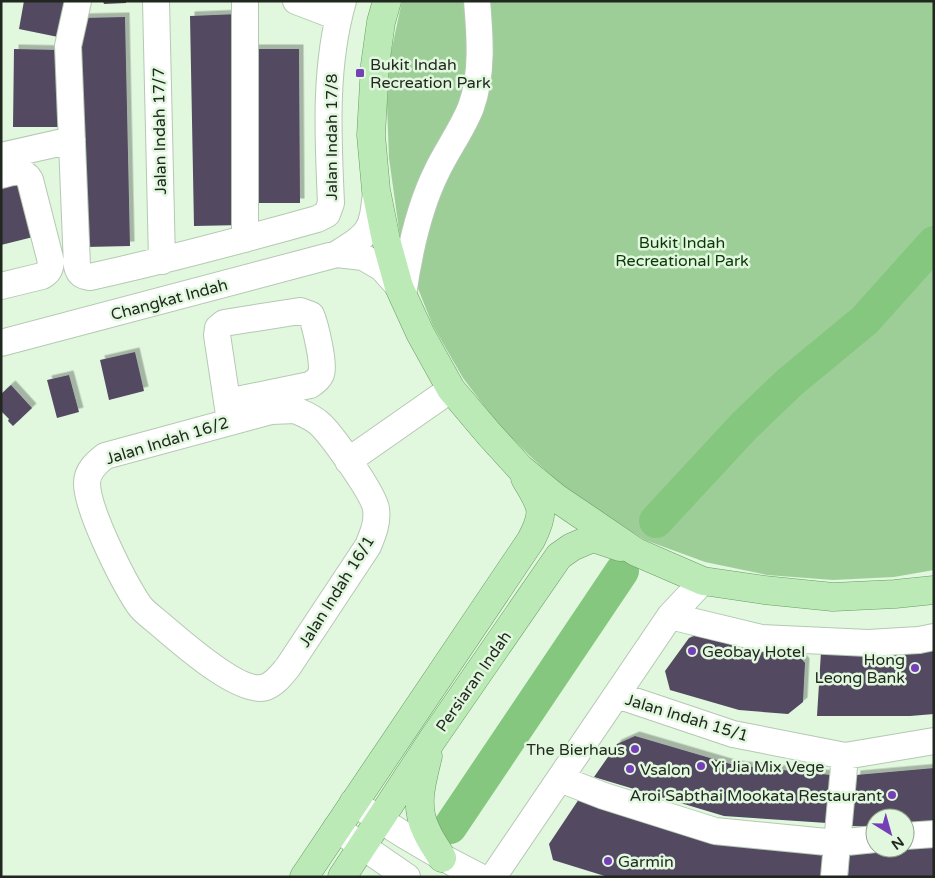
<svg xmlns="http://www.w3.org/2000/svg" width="935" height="878" font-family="'Varela Round',sans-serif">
	<defs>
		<filter id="shadow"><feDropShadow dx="4.5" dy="-4.5" stdDeviation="0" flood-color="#0004"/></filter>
	</defs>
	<rect width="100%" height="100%" fill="#e1f7de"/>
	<path fill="#9dce98" d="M402,1H934V570L894,577L833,580L767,575L705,562L645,540L604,514L563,486L531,457L497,423L463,378L433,326L415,281L400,237L389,158L387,105L389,62Z"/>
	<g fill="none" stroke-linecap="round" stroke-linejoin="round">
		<path stroke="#85c77e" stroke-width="34" d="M656,521L744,426L790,382L865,320L934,243
			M450,827L622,571"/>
	</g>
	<path fill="#524961" filter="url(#shadow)" d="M24,1H71L63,38L19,29Z
		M103,1H126V3L104,4Z
		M238,14L242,225L194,226L190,16Z
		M125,17L130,246L86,247L81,18Z
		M14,49L61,50L67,127H13Z
		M254,49H299L300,203H255Z
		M18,181L33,237L1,245V185Z
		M135,352L144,391L109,400L100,360Z
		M69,375L79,412L57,418L47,380Z
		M11,385L32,408L13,426L8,421L9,419L1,411V394Z
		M710,630L791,646L805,663L803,702L788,714L739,710L670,690L665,671L689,638Z
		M934,647V714L910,716H817L821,652Z
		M635,736L734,765L831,775L827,823L724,816L594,777L617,744Z
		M934,768V821L905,824V818H875V827L852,826L856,775Z
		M579,799L824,851L822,877H608L553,860L549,844Z
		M934,846V877H848L849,852L865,854Z"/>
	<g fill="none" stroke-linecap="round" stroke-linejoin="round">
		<defs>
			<path id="minor" d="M78,1L68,46L77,266C79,274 82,276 90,277C167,260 242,240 317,219L327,214L331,203C328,136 324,67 343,1
				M156,1L162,261
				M296,1L338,17
				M1,156L72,140
				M1,175C12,172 23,168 30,180L51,262C50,269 49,272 42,276L1,286
				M245,239V1
				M337,254L363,257L382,268L399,287
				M403,295C409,253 418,209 437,171C447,150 463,128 471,107C483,74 480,36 477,1
				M1,343L337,254C371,233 372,231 376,192
				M227,402L310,385C315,382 319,379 321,374C325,365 315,324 311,315L300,311L224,323L218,328L217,335L230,421
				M295,410C304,414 313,417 321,425C333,437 374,494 376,509C378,522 373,534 368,546L288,667C282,674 276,683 266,687C241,696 180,641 161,625C154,619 144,612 139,605C123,581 87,510 87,483C87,471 96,463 105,456L271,411Z
				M348,461L451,389
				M670,616L761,638L868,643L919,640L934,637
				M617,695L733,734L845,756L934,741
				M560,779L604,796L715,831L837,843L875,839
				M353,802C394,830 436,855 480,877
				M336,828L407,877
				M905,836L934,834
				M493,877L670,616L703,581
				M834,877L845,756"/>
			<path id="major" d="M387,1L381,22L375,65L371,135L376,190L386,240L399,287L420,333L451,389L489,434L520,468L555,497L636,552L703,581L764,590L833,597L895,594L934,590
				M428,756C422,781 414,806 426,830C430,840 437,849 442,858
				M304,877L531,540C547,509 541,506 525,478
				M342,877L432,740L559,556L572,547L593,538L620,547"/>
		</defs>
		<use href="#minor" stroke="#b4c9b2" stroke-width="28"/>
		<use href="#major" stroke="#679d62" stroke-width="29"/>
		<use href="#minor" stroke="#fff" stroke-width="26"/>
		<use href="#major" stroke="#bbeab6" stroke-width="28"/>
	</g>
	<g fill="#753fb6" stroke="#e1f7de" stroke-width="2">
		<rect x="355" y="68" width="10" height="10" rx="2.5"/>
		<circle cx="692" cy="651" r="5"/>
		<circle cx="915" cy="668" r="5"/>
		<circle cx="635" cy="749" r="5"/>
		<circle cx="701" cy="766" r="5"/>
		<circle cx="630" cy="769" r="5"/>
		<circle cx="892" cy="795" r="5"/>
		<circle cx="608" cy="861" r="5"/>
	</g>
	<g text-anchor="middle" stroke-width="5" stroke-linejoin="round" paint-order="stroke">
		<g font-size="16" fill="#1f271e" stroke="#e1f7de" text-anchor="start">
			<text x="370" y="70">Bukit Indah<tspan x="370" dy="18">Recreation Park</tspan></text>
			<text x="702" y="657">Geobay Hotel</text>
			<text x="905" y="665" text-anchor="end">Hong<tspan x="905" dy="18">Leong Bank</tspan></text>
			<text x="625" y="755" text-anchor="end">The Bierhaus</text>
			<text x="711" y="772">Yi Jia Mix Vege</text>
			<text x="640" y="775">Vsalon</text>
			<text x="882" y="801" text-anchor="end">Aroi Sabthai Mookata Restaurant</text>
			<text x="618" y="867">Garmin</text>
		</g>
		<g font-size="16" fill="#1f271e" stroke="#e1f7de">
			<text transform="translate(159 131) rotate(-91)" y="6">Jalan Indah 17/7</text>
			<text transform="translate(331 137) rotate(-90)" y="6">Jalan Indah 17/8</text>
			<text transform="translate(169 299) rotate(-15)" y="6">Changkat Indah</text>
			<text transform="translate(167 440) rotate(-17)" y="6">Jalan Indah 16/2</text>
			<text transform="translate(336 591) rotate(-58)" y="6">Jalan Indah 16/1</text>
			<text transform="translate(473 681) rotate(-55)" y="6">Persiaran Indah</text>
			<text transform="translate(687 717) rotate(17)" y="6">Jalan Indah 15/1</text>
		</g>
		<g font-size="16" fill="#0a3807" stroke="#e1f7de">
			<text x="682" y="248">Bukit Indah<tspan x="682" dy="18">Recreational Park</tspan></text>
		</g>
	</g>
	<rect width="935" height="878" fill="none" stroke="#1f271e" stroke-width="5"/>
	<g transform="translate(890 833) rotate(143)"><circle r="24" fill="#e1f7de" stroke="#93a491"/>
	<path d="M0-4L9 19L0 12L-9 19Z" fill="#753fb6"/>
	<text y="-8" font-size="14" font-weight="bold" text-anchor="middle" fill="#1f271e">N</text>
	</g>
</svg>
